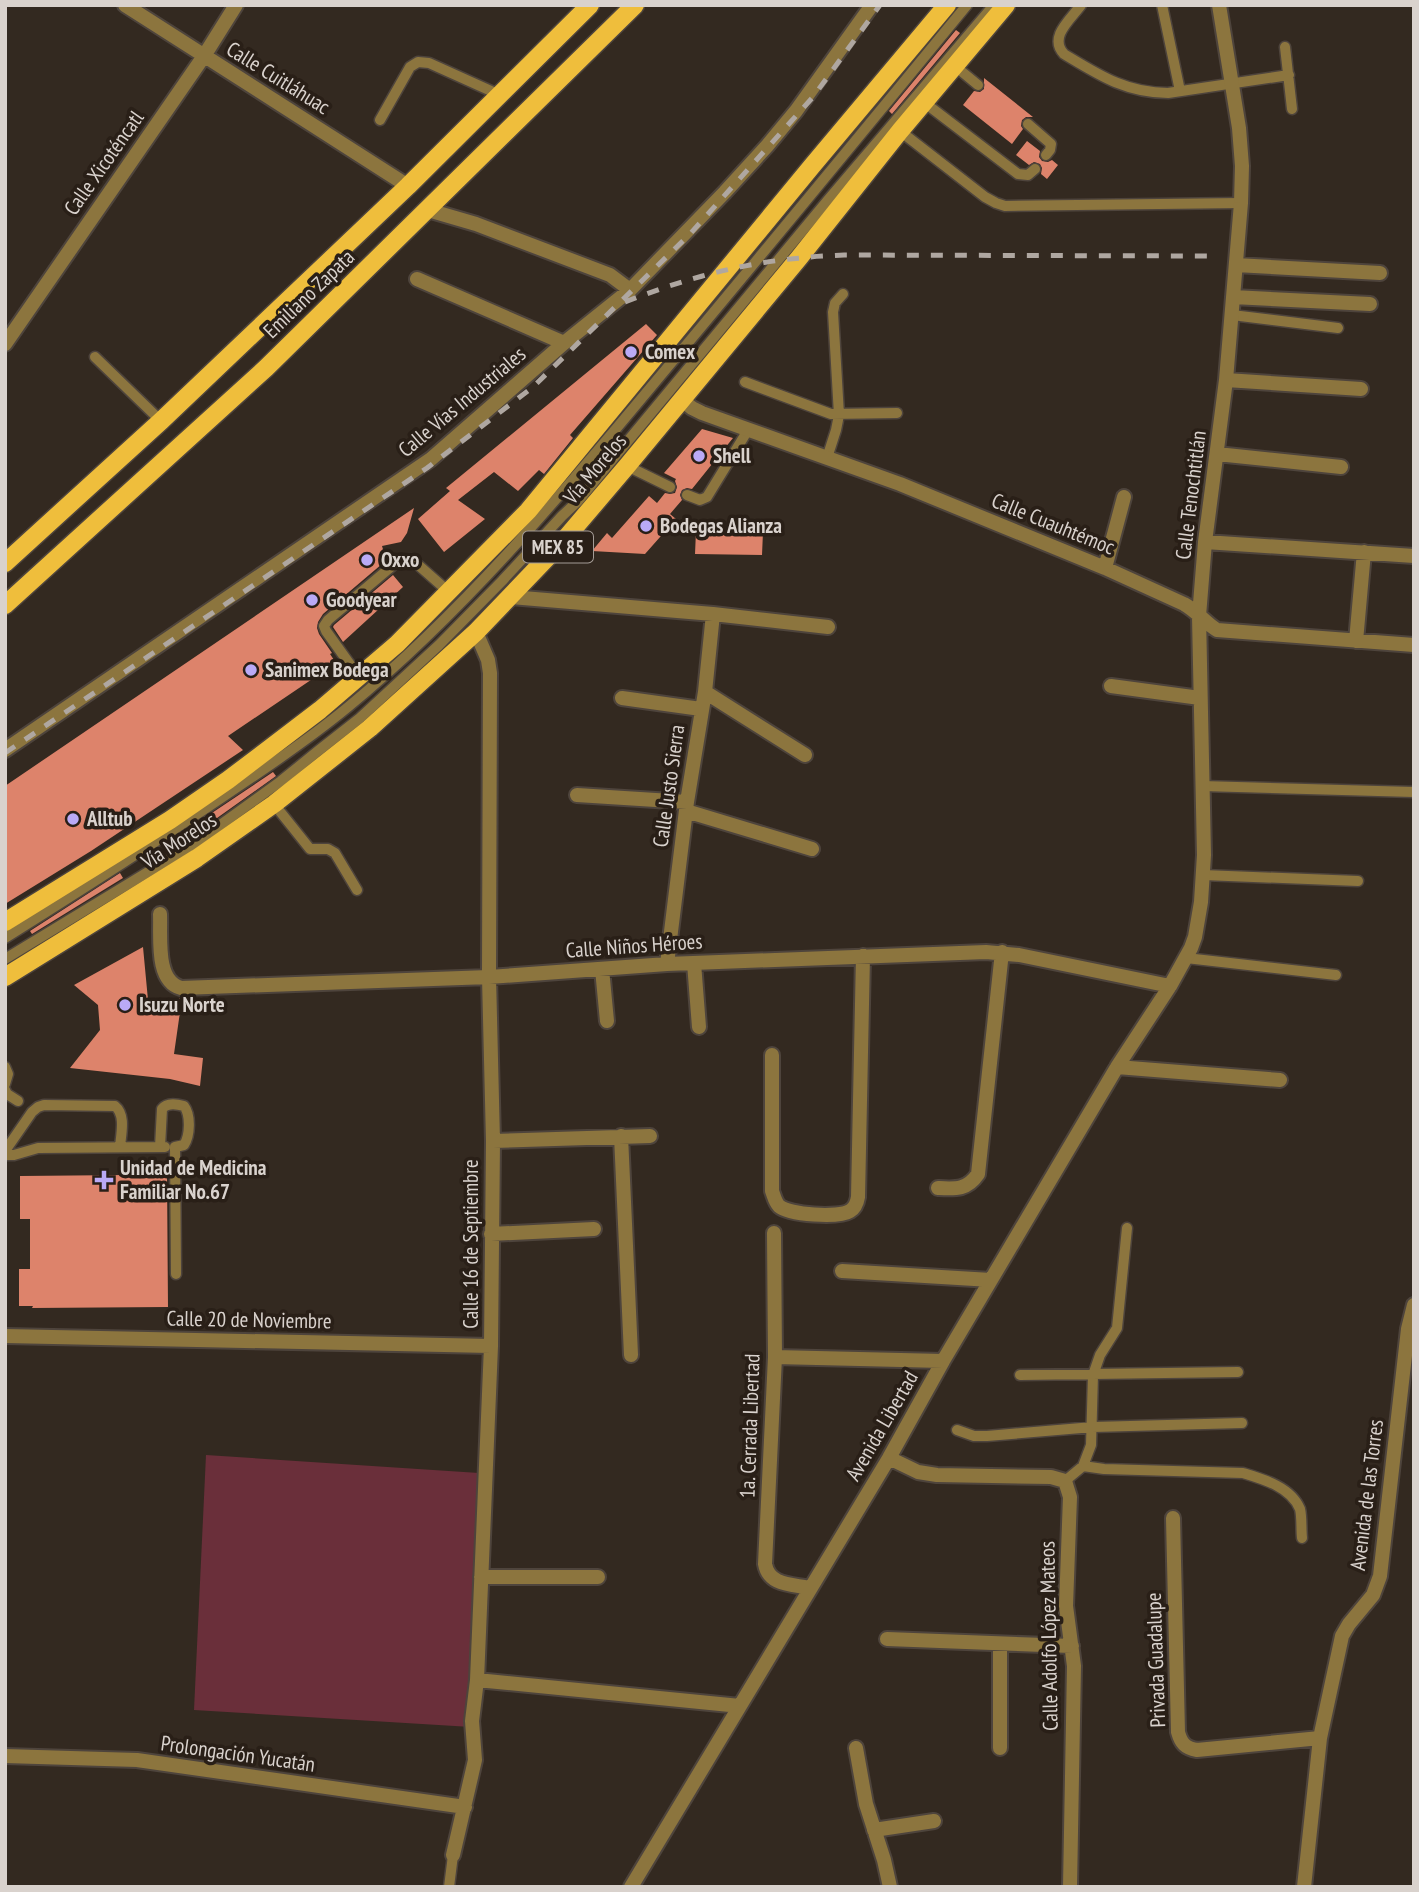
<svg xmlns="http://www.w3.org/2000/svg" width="1419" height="1892" font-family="'PT Sans Narrow',sans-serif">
	<rect width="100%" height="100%" fill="#332920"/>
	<path fill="#6a2f3a" d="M206,1455L479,1473L471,1727L194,1710Z"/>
	<path fill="#dd836b" d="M956,30L960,33L892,114L889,111Z
		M984,78L1033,117H1026L1022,120L1021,126L1023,129L1012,144L963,105L974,91L980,92L984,89Z
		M1027,141L1040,151L1039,157L1042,161L1048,162L1052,160L1058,165L1047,179L1041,174L1042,168L1040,164L1034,162L1029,165L1016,155Z
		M646,324L657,335L570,435L573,438L544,474L539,470L518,491L494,472L458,500L485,519L444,552L418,519L450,491L446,488Z
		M702,429L733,438L692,489L687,488L682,490L680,495L682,500L670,514L676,519L645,554L592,551L607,533L612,538L649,496L657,503L665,493L670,494L675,493L677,487L675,481L676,479L664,473Z
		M414,508L407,533L401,542L382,546L385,556L379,561L382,564L323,614L318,622L317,628L319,634L332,653L330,654L336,663L228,736L243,750L91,851L5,904V786Z
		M696,531L763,532L762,555L695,554Z
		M393,575L403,587L343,642L333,627L334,625Z
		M273,772L276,776L189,838L185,831Z
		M120,873L123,878L32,934L30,931Z
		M143,947L148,1000L182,998L174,1054L203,1058L200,1086L170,1079L70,1068L100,1030L98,1005L74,985Z
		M125,1175V1177L167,1176L168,1307L32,1308L33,1306H19V1269H30V1219H20V1176Z"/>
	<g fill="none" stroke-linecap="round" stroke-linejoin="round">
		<defs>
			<path id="lane" d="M1081,5C1071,19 1048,37 1064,54C1099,75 1126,93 1168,93L1289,75
				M1162,5L1180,91
				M1285,47L1292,109
				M955,66L978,85
				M925,103L1018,174L1028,175L1035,169
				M380,120L410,67L418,62L429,63L500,95
				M1028,124L1051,144L1050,150L1046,155
				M900,131L985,197L996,203L1005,206L1241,203
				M1232,315L1338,328
				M95,357L161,421
				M745,382L831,414L897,413
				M827,458L836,430L839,415L833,312L835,303L843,294
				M627,466L670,487
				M687,495L700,500L707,497L748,430
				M359,677L326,631L324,626L328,620L398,561L410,559L416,563L450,593
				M1202,786L1414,792
				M274,804L310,849H328L335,853L357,890
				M1203,875L1358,881
				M5,938C78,892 150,846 221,798C265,769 308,740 348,707C462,613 557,500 651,387C757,261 862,133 967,5
				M1186,958L1336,975
				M5,959L194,844L281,781L318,751L360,718L439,645L502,581L562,516L578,501L828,200L994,5
				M5,1067L8,1074L5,1084
				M5,1090L7,1094L18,1101
				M160,1147L162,1109C167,1102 177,1104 184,1106C191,1115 190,1136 184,1145L175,1147L176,1274
				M5,1151L32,1112L38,1107L44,1105L115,1106C126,1115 121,1134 120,1147
				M5,1155H14L38,1148L165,1147
				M1020,1375L1238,1372
				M957,1430L974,1436H987L1093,1427L1242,1423
				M1083,1466L1091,1445L1093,1375L1100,1355L1117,1328L1127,1228
				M1065,1481L1083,1466L1104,1469L1243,1473C1263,1479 1291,1487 1300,1509C1302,1517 1301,1529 1302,1538
				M449,1887L453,1855"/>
			<path id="street" d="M125,5L408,186
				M428,210L476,224L610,275L630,290
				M1236,265L1380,273
				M417,279L564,343
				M1233,297L1370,304
				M5,344L204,56L236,5
				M1226,380L1361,389
				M682,400L692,408L702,413L900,484L1105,568L1184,604C1197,611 1205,623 1217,630L1414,645
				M1217,454L1341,467
				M1205,542L1414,556
				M1105,568L1124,497
				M511,597L713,614L828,627
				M1356,641L1364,552
				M1111,686L1200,698
				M705,692L805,755
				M622,698L701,709
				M5,750L431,459L564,343L630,290L725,192L767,146L796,111L872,5
				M577,795L687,802
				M686,811L812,849
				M160,914C161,937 155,981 181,988L489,977L667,964L986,952L1019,955L1170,986
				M694,963L699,1027
				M667,964L687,802L705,692L713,614
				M602,969L607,1021
				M772,1055V1191C774,1196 775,1202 779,1206C789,1215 839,1218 850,1211C855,1208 857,1203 858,1197L863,956
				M1117,1067L1280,1080
				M621,1136L631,1355
				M493,1141L650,1136
				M938,1188C956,1189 967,1190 978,1174L1002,952
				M774,1233L775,1357L765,1564C769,1586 792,1584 810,1588
				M491,1234L594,1229
				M842,1271L991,1280
				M5,1336L491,1346
				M775,1357L943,1361
				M889,1458L918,1472L937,1475L1051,1477L1065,1481L1070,1497L1066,1606L1074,1666L1070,1887
				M1173,1518L1178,1732C1181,1743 1185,1748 1197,1750L1320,1738
				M481,1577H598
				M887,1639L1072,1646
				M1000,1644V1748
				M477,1680L740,1706
				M856,1748L866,1804L884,1860L890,1887
				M5,1756L137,1760L465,1807
				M874,1830L934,1821
				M453,1855L475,1760L472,1721L477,1680L491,1346L493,1141L489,977L490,673L488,660L476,632
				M631,1887L889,1458L943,1361L1117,1067L1170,986L1191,948L1195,937L1201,902L1204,855L1199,616L1205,542L1226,380L1241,203L1242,166L1239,128L1219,5
				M1304,1887L1320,1738L1342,1636L1349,1624L1373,1595L1380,1576L1408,1329L1414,1305"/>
			<path id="primary" d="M5,563L161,421L408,186L590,5
				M5,605L266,368L635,5
				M5,922L170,820L228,780L320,710L397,644L528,511L812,166L947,5
				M5,977L197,858L274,804L370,728L476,632L564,540L627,466L799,258L900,131L1006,5"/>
		</defs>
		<use href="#lane" stroke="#4e443c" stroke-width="13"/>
		<use href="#street" stroke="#4e443c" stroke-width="18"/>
		<use href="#primary" stroke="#4e443c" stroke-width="21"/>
		<use href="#lane" stroke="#8c753e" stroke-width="10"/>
		<use href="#street" stroke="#8c753e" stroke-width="14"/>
		<use href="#primary" stroke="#efbe3c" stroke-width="18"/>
		<path stroke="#afa7a1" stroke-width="5" stroke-dasharray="12 12" stroke-linecap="butt" d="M625,302C681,280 741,263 801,258C815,256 830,256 844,255L1207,256
			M5,753L427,468L533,387L690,234L813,97L880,5"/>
	</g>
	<g fill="#baaaf6" stroke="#291f17" stroke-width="2.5">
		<circle cx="631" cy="352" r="7"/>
		<circle cx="699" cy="456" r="7"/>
		<circle cx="646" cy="526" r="7"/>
		<circle cx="367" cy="560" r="7"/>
		<circle cx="312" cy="600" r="7"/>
		<circle cx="251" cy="670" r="7"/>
		<circle cx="73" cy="819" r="7"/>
		<circle cx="125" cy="1005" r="7"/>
		<path d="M100.5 1169.5h7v7h7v7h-7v7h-7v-7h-7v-7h7z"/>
	</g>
	<g text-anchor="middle" stroke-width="7" stroke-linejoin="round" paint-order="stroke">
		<rect fill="#291f17" stroke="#a49c96" stroke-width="2" x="523" y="531.5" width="70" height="31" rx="5"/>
		<g font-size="19" font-weight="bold" fill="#d9d2cd">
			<text x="558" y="554">MEX 85</text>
		</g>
		<g font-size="21" fill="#d9d2cd" stroke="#291f17">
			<text transform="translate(278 78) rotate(32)" y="7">Calle Cuitláhuac</text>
			<text transform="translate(104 163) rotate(-55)" y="7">Calle Xicoténcatl</text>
			<text transform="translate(309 294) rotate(-44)" y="7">Emiliano Zapata</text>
			<text transform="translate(462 402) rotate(-40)" y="7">Calle Vías Industriales</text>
			<text transform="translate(595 469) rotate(-50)" y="7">Vía Morelos</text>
			<text transform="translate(1191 495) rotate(-83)" y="7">Calle Tenochtitlán</text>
			<text transform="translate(1053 524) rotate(22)" y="7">Calle Cuauhtémoc</text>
			<text transform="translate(669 786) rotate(-82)" y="7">Calle Justo Sierra</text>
			<text transform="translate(179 841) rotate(-33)" y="7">Vía Morelos</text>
			<text transform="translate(634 946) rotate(-4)" y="7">Calle Niños Héroes</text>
			<text transform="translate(471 1244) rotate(-90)" y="7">Calle 16 de Septiembre</text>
			<text transform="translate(249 1320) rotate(1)" y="7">Calle 20 de Noviembre</text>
			<text transform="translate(750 1426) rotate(-88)" y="7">1a. Cerrada Libertad</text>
			<text transform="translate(882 1426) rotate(-60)" y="7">Avenida Libertad</text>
			<text transform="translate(1367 1495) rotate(-83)" y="7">Avenida de las Torres</text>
			<text transform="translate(1049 1636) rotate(-91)" y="7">Calle Adolfo López Mateos</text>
			<text transform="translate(1156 1660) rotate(-92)" y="7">Privada Guadalupe</text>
			<text transform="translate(238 1754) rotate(8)" y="7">Prolongación Yucatán</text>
		</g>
		<g font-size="21" font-weight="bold" fill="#d9d2cd" stroke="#291f17" text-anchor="start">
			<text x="645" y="359">Comex</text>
			<text x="713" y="463">Shell</text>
			<text x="660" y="533">Bodegas Alianza</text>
			<text x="381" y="567">Oxxo</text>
			<text x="326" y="607">Goodyear</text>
			<text x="265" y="677">Sanimex Bodega</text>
			<text x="87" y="826">Alltub</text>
			<text x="139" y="1012">Isuzu Norte</text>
			<text x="120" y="1175">Unidad de Medicina<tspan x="120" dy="24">Familiar No.67</tspan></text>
		</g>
	</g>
	<rect width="1419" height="1892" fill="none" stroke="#d9d2cd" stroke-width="14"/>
</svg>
